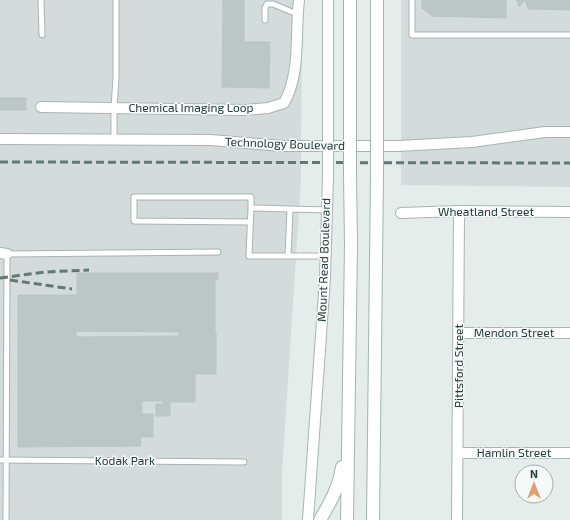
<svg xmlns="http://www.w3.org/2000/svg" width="570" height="520" font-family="'Exo 2',sans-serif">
	<rect width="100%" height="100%" fill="#e5edeb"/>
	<path fill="#d3dcda" d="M0,0H302L301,179L282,473V520H0Z
		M401,0H570V187L401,185Z"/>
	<path fill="#bbc7c4" stroke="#b8c6c2" d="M223,0H244V42H270L269,88L222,87Z
		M422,0H506V18L432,16L422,8Z
		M517,0H570V10L528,9L525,0L519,7Z
		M0,98H26V110H0Z
		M77,273H218V280H215V332L18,331V295H77Z
		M18,332H76V337L179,336V332H216V374H195V402H170V416H156V404H163V401H142V414H153V437H140L141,446L18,447Z"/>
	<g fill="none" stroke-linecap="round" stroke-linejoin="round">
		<defs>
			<path id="lane" d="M41,0L42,35
				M412,0V35H570
				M265,20V8L267,4H273L297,14
				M114,140V108L116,78V0
				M250,222L134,221V197H251V208
				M288,256L290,209
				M326,256H249L251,208L327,210
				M0,460L244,462
				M6,520L7,254L218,252"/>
			<path id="street" d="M41,107L245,110L268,108L284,103C301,73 295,33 299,0
				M328,129V0
				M0,139L211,140L282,146H398L472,142L545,132H570
				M401,213L459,211L570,212
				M0,253L7,254
				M459,333H570
				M458,453H570
				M308,520L325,278L328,176
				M457,520L459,211"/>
			<path id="secondary" d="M350,0V129
				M377,128V0
				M320,520C330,503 339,487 342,467
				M347,520L351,244L350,176
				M373,520L377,176"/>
		</defs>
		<use href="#lane" stroke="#a8b5b3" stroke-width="7"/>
		<use href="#street" stroke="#a8b5b3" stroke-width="12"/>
		<use href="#secondary" stroke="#a2b4b1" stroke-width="14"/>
		<use href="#lane" stroke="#fff" stroke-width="5"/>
		<use href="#street" stroke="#fff" stroke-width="10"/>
		<use href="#secondary" stroke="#fff" stroke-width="12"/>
		<path stroke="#617876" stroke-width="3" stroke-dasharray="8 4" stroke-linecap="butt" d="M0,162L570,163
			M0,278L45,272L89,270
			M10,280L72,289"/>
		<defs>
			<path id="street-bridge" d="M328,176V129"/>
			<path id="secondary-bridge" d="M350,176V129
				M377,176V128"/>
		</defs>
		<use href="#street-bridge" stroke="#a8b5b3" stroke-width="12" stroke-linecap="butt"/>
		<use href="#secondary-bridge" stroke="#a2b4b1" stroke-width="14" stroke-linecap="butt"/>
		<use href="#street-bridge" stroke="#fff" stroke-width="10"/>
		<use href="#secondary-bridge" stroke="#fff" stroke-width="12"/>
	</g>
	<g text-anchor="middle" stroke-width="3" stroke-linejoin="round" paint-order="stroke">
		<g font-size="12" fill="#263d3b" stroke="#f5f9f8">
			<text x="191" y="112">Chemical Imaging Loop</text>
			<text transform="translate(285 144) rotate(2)" y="4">Technology Boulevard</text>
			<text x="486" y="216">Wheatland Street</text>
			<text transform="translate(324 260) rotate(-88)" y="4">Mount Read Boulevard</text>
			<text x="514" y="337">Mendon Street</text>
			<text transform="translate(459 366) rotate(-90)" y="4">Pittsford Street</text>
			<text x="514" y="457">Hamlin Street</text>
			<text x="125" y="465">Kodak Park</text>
		</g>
	</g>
	<g transform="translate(534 484)"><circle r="19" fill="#f5f9f8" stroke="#a2aeac"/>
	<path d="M0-3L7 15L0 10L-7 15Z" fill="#e39e6d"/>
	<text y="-6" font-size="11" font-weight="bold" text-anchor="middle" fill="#263d3b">N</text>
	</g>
</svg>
